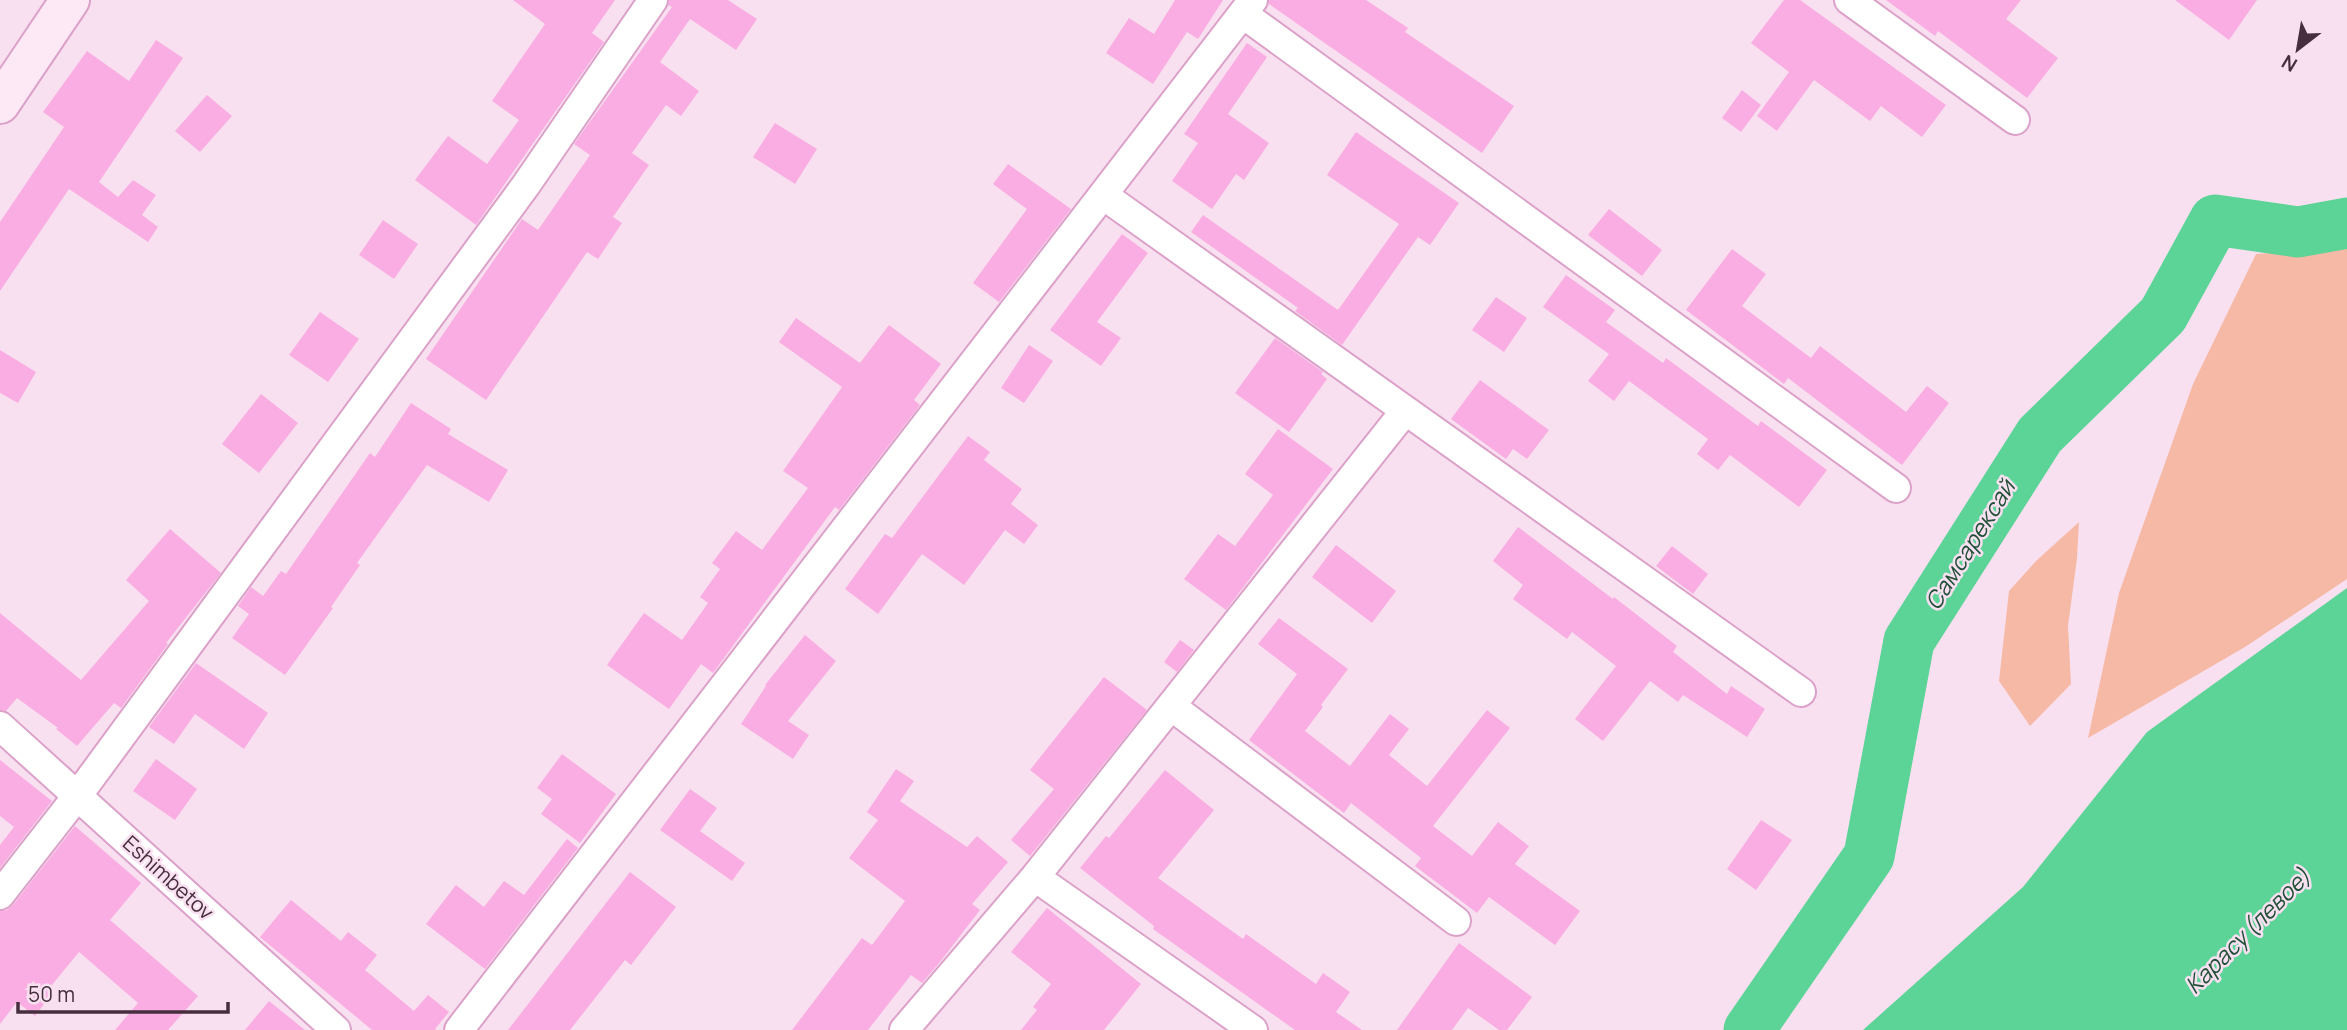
<svg xmlns="http://www.w3.org/2000/svg" width="2347" height="1030" font-family="Manrope,sans-serif">
	<rect width="100%" height="100%" fill="#f9e0f0"/>
	<path fill="#f5b9a5" d="M2347,241V579L2245,647L2088,738L2119,593L2193,384L2256,254L2299,251Z
		M2079,522L2077,558L2068,626L2071,684L2030,726L1999,681L2009,591L2036,561Z"/>
	<path fill="#5cd397" d="M2347,588V1030H1863L2023,887L2147,732Z"/>
	<g fill="none" stroke-linecap="round" stroke-linejoin="round">
		<path stroke="#5cd397" stroke-width="51" d="M1749,1030L1869,856L1909,641L2040,435L2163,315L2215,220L2298,232L2347,223"/>
	</g>
	<path fill="#f9ade2" d="M513,0H615L592,33L604,42L476,225L415,180L448,136L487,164L519,120L492,101L545,24Z
		M669,0H728L757,19L736,50L690,19L660,62L699,91L681,116L666,105L632,153L649,165L613,217L622,223L598,259L587,252L486,400L426,359L522,219L538,230L590,155L574,144L672,7L668,5Z
		M1175,0H1223L1198,39L1187,32L1153,84L1106,53L1129,18L1154,34Z
		M1269,0H1366L1408,28L1405,32L1514,106L1482,153L1269,4Z
		M1784,0H1800L1946,105L1922,137L1881,106L1870,121L1814,80L1777,131L1757,116L1789,72L1751,43Z
		M1886,0H2021L2006,19L2058,58L2027,98L1938,31L1935,36Z
		M2175,0H2257L2229,40Z
		M156,40L183,58L99,182L118,197L133,180L156,195L142,215L158,227L148,242L69,189L0,291V222L64,127L43,112L87,51L129,81Z
		M1247,43L1267,57L1228,114L1269,143L1244,180L1236,174L1212,209L1172,181L1198,143L1184,134Z
		M1742,90L1761,105L1741,132L1722,118Z
		M207,95L232,116L200,152L175,131Z
		M775,123L817,149L795,184L753,157Z
		M1356,132L1459,203L1430,245L1418,237L1342,345L1295,311L1298,308L1191,232L1203,215L1338,310L1399,224L1327,175Z
		M1008,164L1071,209L999,302L973,283L1027,209L993,184Z
		M1609,209L1662,250L1642,276L1588,235Z
		M383,220L418,244L394,279L359,255Z
		M1122,234L1148,253L1097,322L1121,338L1101,366L1050,330Z
		M1732,249L1766,274L1742,306L1811,358L1820,346L1906,412L1927,386L1949,403L1902,465L1788,378L1784,384L1686,310Z
		M1566,275L1615,310L1606,322L1663,363L1666,358L1758,426L1761,421L1827,470L1799,507L1730,455L1718,470L1697,454L1708,439L1629,381L1614,401L1588,381L1609,354L1543,307Z
		M1496,297L1527,318L1504,352L1472,330Z
		M320,312L359,339L328,382L289,355Z
		M796,318L860,363L889,325L941,364L914,400L920,405L839,510L835,507L713,673L701,664L669,709L607,665L644,613L682,640L708,603L700,597L720,569L712,563L736,531L762,550L808,488L783,471L842,387L779,342Z
		M1275,338L1323,372L1321,374L1327,379L1289,432L1235,393Z
		M1029,345L1053,361L1024,403L1001,388Z
		M0,350L36,372L18,403L0,393Z
		M1480,380L1549,430L1527,459L1513,449L1506,459L1451,419Z
		M261,394L298,423L259,473L222,444Z
		M411,403L451,429L448,434L508,470L489,502L427,465L357,563L360,565L331,607L333,608L285,675L232,638L249,614L238,606L251,587L263,596L281,571L286,574L370,453L375,457Z
		M1278,429L1333,469L1226,610L1184,579L1218,534L1235,546L1273,495L1245,474Z
		M968,436L990,452L984,460L1022,489L1011,504L1038,525L1024,544L1005,530L964,585L922,554L878,614L845,589L885,534L892,538Z
		M1518,527L1613,599L1614,597L1677,646L1673,652L1727,694L1731,686L1765,709L1747,737L1683,695L1678,702L1650,681L1603,741L1575,719L1616,666L1572,632L1567,639L1513,599L1523,585L1493,561Z
		M170,529L221,573L166,643L168,644L121,708L114,703L77,746L56,729L58,728L17,698L6,711L0,710V613L81,680L149,601L126,580Z
		M1336,545L1396,591L1372,623L1312,577Z
		M1672,546L1708,574L1693,594L1656,566Z
		M1279,618L1348,669L1321,705L1323,707L1305,731L1350,766L1390,714L1409,729L1389,755L1427,786L1487,710L1510,728L1433,826L1472,856L1498,822L1529,846L1515,864L1580,911L1555,945L1489,897L1477,913L1415,866L1421,858L1351,803L1344,813L1249,740L1297,674L1258,644Z
		M805,635L836,661L788,721L809,735L793,759L741,724L766,686L765,685Z
		M1180,640L1194,650L1177,672L1164,662Z
		M196,663L268,713L244,749L195,714L174,744L149,727Z
		M1104,677L1147,710L1030,856L1011,840L1054,789L1030,770Z
		M562,754L616,794L580,843L541,814L552,799L537,788Z
		M156,759L197,789L175,820L133,791Z
		M0,760L52,801L0,868V845L14,827L0,816Z
		M896,769L914,781L900,801L967,847L977,836L1008,862L972,904L980,910L940,962L922,983L911,975L868,1030H792L862,938L872,945L905,901L849,858L878,820L867,812Z
		M1165,770L1214,810L1158,878L1243,939L1246,934L1316,984L1323,973L1350,992L1336,1012L1362,1030H1295L1153,929L1154,926L1080,868L1106,836L1109,838Z
		M690,789L717,808L700,831L745,863L732,881L660,830Z
		M1761,820L1792,840L1756,890L1727,869Z
		M75,826L141,883L110,920L198,996L168,1030H115L138,1003L79,952L47,991L51,995L35,1016L17,1002L0,1024V911L7,910L13,905Z
		M567,839L578,848L485,969L426,924L456,885L484,907L504,881L524,895Z
		M630,872L676,907L631,965L625,960L570,1030H508Z
		M291,900L341,941L348,932L377,955L365,970L414,1011L428,995L449,1012L435,1029L437,1030H372L260,937Z
		M1047,908L1141,984L1104,1030H1021L1037,1010L1033,1007L1051,984L1011,952Z
		M1459,943L1532,997L1507,1030H1499L1468,1008L1452,1030H1397Z
		M269,1001L305,1030H245Z"/>
	<g fill="none" stroke-linecap="round" stroke-linejoin="round">
		<defs>
			<path id="street" d="M1849,0L2015,120
				M1243,14L1896,488
				M1103,195L1801,692
				M1171,706L1456,921
				M0,726L336,1030
				M1035,877L1253,1030
				M0,895L78,795L526,185L653,0
				M459,1030L1253,0
				M904,1030L1035,877L1405,411"/>
			<path id="secondary" d="M0,104L70,0"/>
		</defs>
		<use href="#street" stroke="#dca1c9" stroke-width="32"/>
		<use href="#secondary" stroke="#dca1c9" stroke-width="42"/>
		<use href="#street" stroke="#fff" stroke-width="28"/>
		<use href="#secondary" stroke="#fde9f6" stroke-width="38"/>
	</g>
	<g text-anchor="middle" stroke-width="5" stroke-linejoin="round" paint-order="stroke">
		<g font-size="21" fill="#462e3e" stroke="#f9e0f0">
			<text transform="translate(168 878) rotate(42)" y="7">Eshimbetov</text>
		</g>
		<g font-size="23" font-style="italic" fill="#1f4f36" stroke="#f9e0f0">
			<text transform="translate(1970 545) rotate(-58)" y="8">Самсарексай</text>
			<text transform="translate(2248 931) rotate(-45)" y="8">Карасу (левое)</text>
		</g>
	</g>
	<g transform="translate(2298 49) rotate(211)" stroke="#f9e0f0" stroke-width="5" paint-order="stroke">
	<path d="M0-5L12 26L0 18L-12 26Z" fill="#462e3e"/>
	<text y="-10" font-size="19" font-weight="bold" text-anchor="middle" fill="#462e3e">N</text>
	</g>
	<path d="M18 1002v10h210v-10" fill="none" stroke="#462e3e" stroke-width="3.5"/>
	<text x="28" y="1002" font-size="21" fill="#462e3e" stroke="#f9e0f0" stroke-width="5" paint-order="stroke">50 m</text>
</svg>
